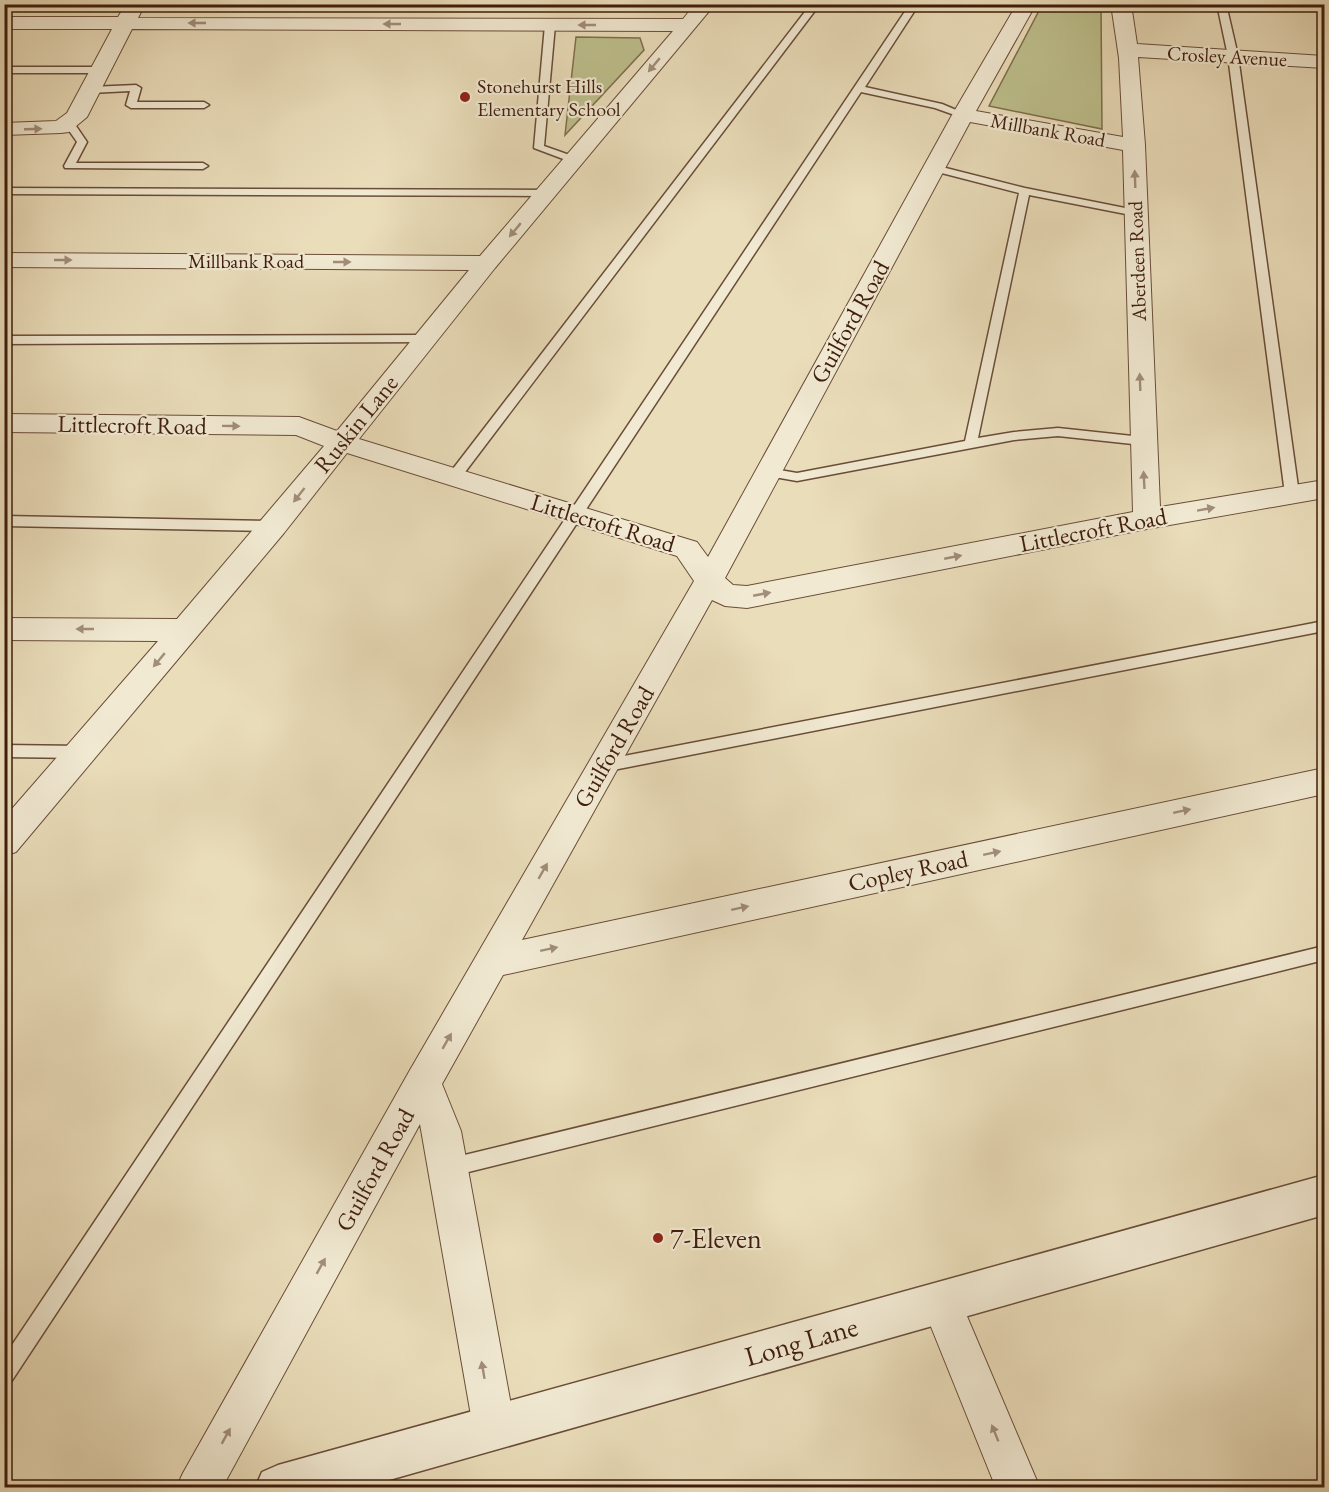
<svg xmlns="http://www.w3.org/2000/svg" width="1329" height="1492" font-family="'EB Garamond',serif">
	<rect width="100%" height="100%" fill="#eaddba"/>
	<filter id="stains"><feTurbulence type="fractalNoise" baseFrequency=".00333" numOctaves="4"/><feColorMatrix values="0 0 0 0 .2 0 0 0 0 .09 0 0 0 0 .02 0 0 0 .5 -.17"/></filter>
	<radialGradient id="worn" r=".72"><stop offset=".6" stop-color="#630" stop-opacity="0"/><stop offset="1" stop-color="#630" stop-opacity=".3"/></radialGradient>
	<path fill="#bdbf8c" stroke="#7e6e4c" stroke-width="1.5" d="M1042,5H1101L1102,129L989,106Z
		M576,37L640,38L644,50L565,135Z"/>
	<g fill="none" stroke-linecap="round" stroke-linejoin="round">
		<defs>
			<path id="service" d="M811,4H820L459,480H449L448,477L449,474Z
				M910,4H919L865,87L942,104L968,115L963,118L935,108L861,92L11,1382L4,1385V1357Z
				M1217,4H1226L1238,56L1299,494L1292,499L1285,494L1228,56Z
				M550,22L555,25L544,146L578,158L579,160L574,163L534,148L545,25Z
				M4,67H101L106,70L101,73H4Z
				M136,85L141,88L137,102H204L209,105L204,108H131L126,105L130,91L90,93L85,90L90,87Z
				M68,119L72,120L87,142L76,163H203L208,166L203,169L65,168L64,166L77,142L63,122Z
				M934,165L1025,188L1140,211L1141,213L1136,216L1029,195L978,438L1014,432L1058,428L1142,437L1148,441L1142,445L1058,436L1014,440L797,481L763,475L762,472L768,468L797,473L965,441L1019,193L930,170L929,168Z
				M4,188L546,190L551,193L546,196L4,194Z
				M424,335L430,339L428,342L4,344V336Z
				M4,516L274,521L281,526L274,531L4,526Z
				M1324,621V631L603,772L598,770L595,766L598,762L603,760Z
				M4,745L82,746L87,748L90,752L87,756L82,758L4,757Z
				M1324,946V960L448,1177L442,1174L439,1168L442,1162L448,1159Z"/>
			<path id="minor" d="M126,4H140L143,8L138,18L683,19L695,4H715L495,268L359,439L697,542L708,557L952,115L1017,4H1036L976,111L1123,137L1119,58L1111,4H1131L1137,44L1324,56V68L1138,57L1145,145L1160,507L1324,480V498L1147,529L747,608L725,606L712,600L522,940L1324,768V794L503,975L442,1084L461,1131L515,1427L509,1442L494,1448L479,1442L473,1427L420,1124L222,1488H176L183,1473L410,1070L694,581L677,556L347,453L284,533L16,852L4,856V818L158,641L4,640V618L177,619L324,446L296,435L4,432V414L299,417L337,431L469,270L4,267V253L480,256L673,31L132,29L87,117L69,132L61,133L4,135V123L56,121L67,113L112,29H4V17H118ZM970,122L1123,150L1133,512L747,586L733,585L725,578Z
				M1314,4H1324V11L1317,9Z
				M941,1282L955,1288L1040,1488H996L921,1302L927,1288Z"/>
			<path id="tertiary" d="M1324,1175V1215L361,1488H255L262,1472L278,1465Z"/>
		</defs>
		<use href="#service" stroke="#6a4d38" stroke-width="3"/>
		<use href="#minor" stroke="#6a4d38" stroke-width="2"/>
		<use href="#tertiary" stroke="#6a4d38" stroke-width="3"/>
		<use href="#service" fill="#f1e9d2" fill-rule="evenodd"/>
		<use href="#minor" fill="#f1e9d2" fill-rule="evenodd"/>
		<use href="#tertiary" fill="#f1e9d2" fill-rule="evenodd"/>
	</g>
	<defs><path id="oneway-solid" d="M-6-.8H1V-3.2L6.5 0L1 3.2V.8H-6Z" transform="scale(1.5)"/></defs>
	<g fill="#a18d79">
		<use href="#oneway-solid" transform="translate(197 23) rotate(-180)"/>
		<use href="#oneway-solid" transform="translate(392 24) rotate(-180)"/>
		<use href="#oneway-solid" transform="translate(587 25) rotate(-180)"/>
		<use href="#oneway-solid" transform="translate(654 65) rotate(130)"/>
		<use href="#oneway-solid" transform="translate(33 129) rotate(-2)"/>
		<use href="#oneway-solid" transform="translate(1135 179) rotate(-92)"/>
		<use href="#oneway-solid" transform="translate(515 230) rotate(130)"/>
		<use href="#oneway-solid" transform="translate(63 260)"/>
		<use href="#oneway-solid" transform="translate(342 262)"/>
		<use href="#oneway-solid" transform="translate(1140 382) rotate(-92)"/>
		<use href="#oneway-solid" transform="translate(231 426) rotate(1)"/>
		<use href="#oneway-solid" transform="translate(1144 480) rotate(-93)"/>
		<use href="#oneway-solid" transform="translate(299 495) rotate(128)"/>
		<use href="#oneway-solid" transform="translate(1206 509) rotate(-10)"/>
		<use href="#oneway-solid" transform="translate(953 557) rotate(-11)"/>
		<use href="#oneway-solid" transform="translate(762 594) rotate(-11)"/>
		<use href="#oneway-solid" transform="translate(85 629) rotate(-180)"/>
		<use href="#oneway-solid" transform="translate(159 660) rotate(130)"/>
		<use href="#oneway-solid" transform="translate(1182 811) rotate(-12)"/>
		<use href="#oneway-solid" transform="translate(992 853) rotate(-12)"/>
		<use href="#oneway-solid" transform="translate(543 871) rotate(-60)"/>
		<use href="#oneway-solid" transform="translate(740 908) rotate(-12)"/>
		<use href="#oneway-solid" transform="translate(549 949) rotate(-12)"/>
		<use href="#oneway-solid" transform="translate(447 1041) rotate(-60)"/>
		<use href="#oneway-solid" transform="translate(321 1266) rotate(-61)"/>
		<use href="#oneway-solid" transform="translate(483 1370) rotate(-100)"/>
		<use href="#oneway-solid" transform="translate(995 1433) rotate(-112)"/>
		<use href="#oneway-solid" transform="translate(226 1436) rotate(-61)"/>
	</g>
	<g fill="#8f2418" stroke="#f1e9d2" stroke-width="2">
		<circle cx="465" cy="97" r="6"/>
		<circle cx="658" cy="1238" r="6"/>
	</g>
	<g text-anchor="middle" stroke-width="4.5" stroke-linejoin="round" paint-order="stroke">
		<g font-size="20" fill="#3f1d0d" stroke="#f1e9d2">
			<text transform="translate(1227 56) rotate(3)" y="7">Crosley Avenue</text>
			<text transform="translate(1048 130) rotate(10)" y="7">Millbank Road</text>
			<text x="246" y="268">Millbank Road</text>
			<text transform="translate(1137 261) rotate(-92)" y="7">Aberdeen Road</text>
		</g>
		<g font-size="20" fill="#3f1d0d" stroke="#f1e9d2" text-anchor="start">
			<text x="477" y="93">Stonehurst Hills<tspan x="477" dy="23">Elementary School</tspan></text>
		</g>
		<g font-size="24" fill="#3f1d0d" stroke="#f1e9d2">
			<text transform="translate(850 322) rotate(-61)" y="8">Guilford Road</text>
			<text transform="translate(356 424) rotate(-51)" y="8">Ruskin Lane</text>
			<text transform="translate(132 425) rotate(1)" y="8">Littlecroft Road</text>
			<text transform="translate(603 523) rotate(17)" y="8">Littlecroft Road</text>
			<text transform="translate(1093 530) rotate(-11)" y="8">Littlecroft Road</text>
			<text transform="translate(614 747) rotate(-60)" y="8">Guilford Road</text>
			<text transform="translate(908 871) rotate(-12)" y="8">Copley Road</text>
			<text transform="translate(375 1170) rotate(-61)" y="8">Guilford Road</text>
		</g>
		<g font-size="28" fill="#3f1d0d" stroke="#f1e9d2" text-anchor="start">
			<text x="670" y="1248">7-Eleven</text>
		</g>
		<g font-size="28" fill="#3f1d0d" stroke="#f1e9d2">
			<text transform="translate(801 1341) rotate(-16)" y="10">Long Lane</text>
		</g>
	</g>
	<rect width="1329" height="1492" fill="none" stroke="#eaddba" stroke-width="24"/>
	<rect x="6" y="6" width="1317" height="1480" fill="none" stroke="#3f1d0d" stroke-width="3"/>
	<rect x="12" y="12" width="1305" height="1468" fill="none" stroke="#3f1d0d" stroke-width="1.5"/>
	<rect width="100%" height="100%" filter="url(#stains)"/>
	<rect width="100%" height="100%" fill="url(#worn)"/>
</svg>
